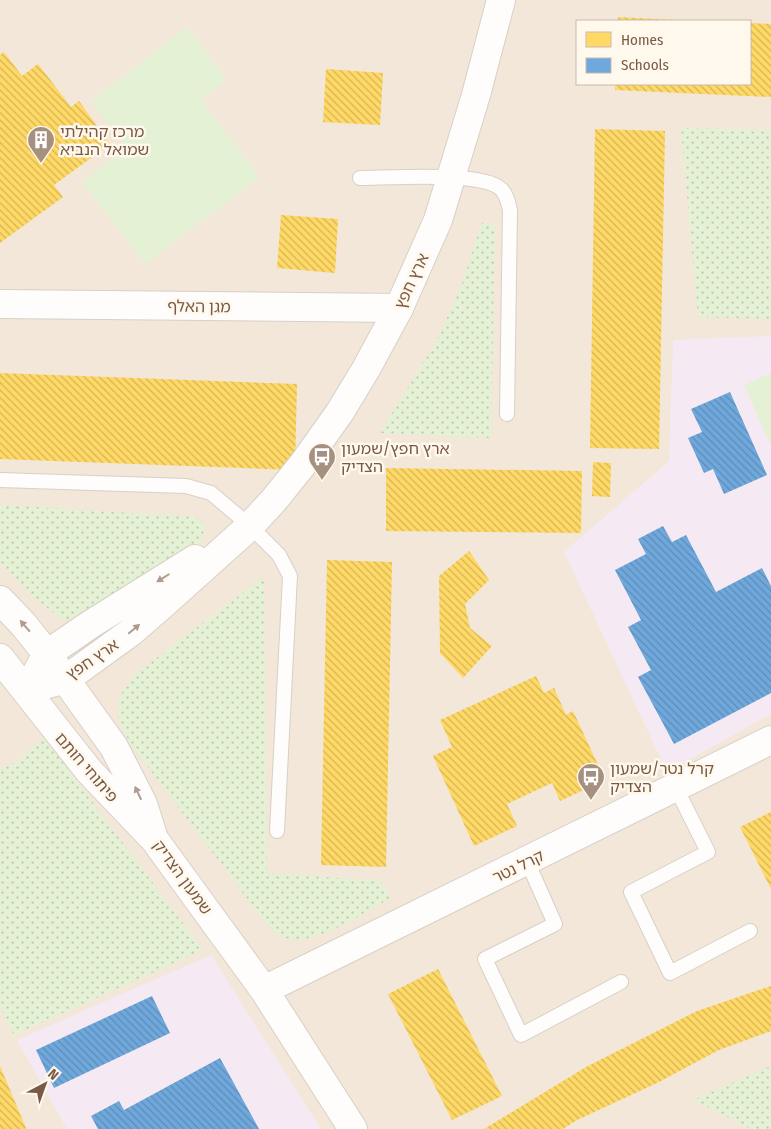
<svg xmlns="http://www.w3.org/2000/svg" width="771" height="1129" font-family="'Fira Sans Condensed','Noto Sans Hebrew',sans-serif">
	<defs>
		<pattern id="grass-dots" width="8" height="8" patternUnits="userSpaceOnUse" patternTransform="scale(1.25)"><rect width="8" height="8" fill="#e4f1d4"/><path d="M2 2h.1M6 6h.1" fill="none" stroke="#bec6ae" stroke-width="1.8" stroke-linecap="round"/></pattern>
		<pattern id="homes-back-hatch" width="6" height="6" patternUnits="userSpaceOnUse" patternTransform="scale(1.25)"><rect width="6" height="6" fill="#ffd966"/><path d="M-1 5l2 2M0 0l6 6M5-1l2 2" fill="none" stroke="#d3b356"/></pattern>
		<pattern id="schools-back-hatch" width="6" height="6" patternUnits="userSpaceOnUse" patternTransform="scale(1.25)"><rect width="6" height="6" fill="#6fa8dc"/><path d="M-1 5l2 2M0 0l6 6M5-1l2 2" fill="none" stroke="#608cb4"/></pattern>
	</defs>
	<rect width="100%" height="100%" fill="#f8f4eb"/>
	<path fill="#f2e7d8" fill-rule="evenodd" d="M0,0H771V1129H0ZM577,21H750V84H577Z"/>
	<path fill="#f5eaf4" d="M771,336V714L667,772L564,552L669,461L673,340Z
		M211,955L321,1129H67L17,1040Z"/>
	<path fill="url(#grass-dots)" d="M681,128L771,130V319L698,317Z
		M482,223L495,224L491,438L380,433L436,342L461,287Z
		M0,505L196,517L205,526L201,543L80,621L62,619L33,597L0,562Z
		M264,577L267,873L381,881L391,898C364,913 312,949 282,937C276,935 271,929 267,925L132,746L118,721L120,696L134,675Z
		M44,737L203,950L14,1035L0,1006V770L17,761Z
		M771,1066V1129H751L693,1100Z"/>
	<path fill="#e4f1d4" d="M187,27L227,79L201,100L260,177L145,264L82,182L127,147L91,101Z
		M771,373V447L744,385Z"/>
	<path fill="url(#homes-back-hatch)" d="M618,17L676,20V21H618Z
		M750,23L771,24V97L615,90V84H750Z
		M4,52L22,76L38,64L71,107L79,101L110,144L54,185L63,197L0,243V55Z
		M326,69L383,73L380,125L323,122Z
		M595,129L665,131L659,449L590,448Z
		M281,215L338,219L335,273L277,268Z
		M0,373L297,384L295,470L0,459Z
		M593,462L611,463L610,497L592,496Z
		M386,468L582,471L581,533L386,531Z
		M469,551L489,580L465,604L470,628L492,646L463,678L440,653L439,576Z
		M327,560L392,562L386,867L321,865Z
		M536,676L544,693L554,688L566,715L573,711L605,780L560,801L552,783L507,804L517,826L474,846L433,756L452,747L440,720Z
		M771,812V889L740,827Z
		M438,969L502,1096L452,1120L388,994Z
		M771,986V1031L719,1050L657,1083L577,1120L563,1129H484L586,1067L697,1011Z
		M0,1066L26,1128L25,1129H0Z"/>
	<path fill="url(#schools-back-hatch)" d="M730,392L767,475L724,494L713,469L704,473L688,438L702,432L691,409Z
		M663,526L672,542L686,535L716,592L762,568L771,586V693L674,744L638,677L651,670L628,627L641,620L615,570L646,554L638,539Z
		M152,996L170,1033L54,1088L36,1050Z
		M220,1058L259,1129H98L91,1116L119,1101L124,1110Z"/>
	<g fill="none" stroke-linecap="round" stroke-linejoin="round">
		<defs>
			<path id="lane" d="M360,178C388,178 482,171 501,189C507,195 508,202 510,210L507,414
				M0,480L186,486L211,493L250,526L279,555L290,576L277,831
				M676,788L708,852L631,892L670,973L750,931
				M527,861L555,924L485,959L521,1035L621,982"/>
			<path id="street" d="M0,304L399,308"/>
			<path id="secondary" d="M0,600L23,624L47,654L114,747L143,804L154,839L264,990L353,1129
				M0,658L89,771L151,836
				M38,670L47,654L91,624L195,559
				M26,690L66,679L131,632L160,607L250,526L274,500L303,464L340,412L366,369L399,308L438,220L476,95L501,0
				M264,990L771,740"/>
		</defs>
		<use href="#lane" stroke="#d7d0c8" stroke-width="16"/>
		<use href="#street" stroke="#d7d0c8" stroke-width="30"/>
		<use href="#secondary" stroke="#d8d0c7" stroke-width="30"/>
		<use href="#lane" stroke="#fefdfc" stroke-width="14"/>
		<use href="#street" stroke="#fefdfc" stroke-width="28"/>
		<use href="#secondary" stroke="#fefdfc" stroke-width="28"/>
	</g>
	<defs><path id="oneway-solid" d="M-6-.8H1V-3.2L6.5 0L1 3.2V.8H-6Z" transform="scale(1.25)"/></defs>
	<g fill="#af9b8f">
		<use href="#oneway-solid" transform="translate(163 578) rotate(148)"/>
		<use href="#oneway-solid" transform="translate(25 626) rotate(-131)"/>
		<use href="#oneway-solid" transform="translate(134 629) rotate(-40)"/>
		<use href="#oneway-solid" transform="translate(138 793) rotate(-115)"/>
	</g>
	<defs>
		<symbol id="building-pin" viewBox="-11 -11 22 30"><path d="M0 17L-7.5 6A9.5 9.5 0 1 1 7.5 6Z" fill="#a69080" stroke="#fff8ed"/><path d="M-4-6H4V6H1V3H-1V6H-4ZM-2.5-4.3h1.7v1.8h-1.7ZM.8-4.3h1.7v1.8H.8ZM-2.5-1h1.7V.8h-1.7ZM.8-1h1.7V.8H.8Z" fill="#fff"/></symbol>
		<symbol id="bus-pin" viewBox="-11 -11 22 30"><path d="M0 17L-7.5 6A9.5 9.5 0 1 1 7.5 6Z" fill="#a69080" stroke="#fff8ed"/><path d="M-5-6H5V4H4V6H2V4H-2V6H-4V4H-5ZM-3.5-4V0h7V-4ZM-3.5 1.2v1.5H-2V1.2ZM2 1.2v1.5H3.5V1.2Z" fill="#fff"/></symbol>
	</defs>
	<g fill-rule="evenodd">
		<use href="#building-pin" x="25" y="124" width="32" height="43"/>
		<use href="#bus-pin" x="306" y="441" width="32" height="43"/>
		<use href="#bus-pin" x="575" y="761" width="32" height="43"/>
	</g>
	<g text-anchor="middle" stroke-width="5" stroke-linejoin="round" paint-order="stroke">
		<g font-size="16" fill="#7a5a47" stroke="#fff8ed" text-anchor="start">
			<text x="60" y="137">מרכז קהילתי<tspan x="60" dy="18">שמואל הנביא</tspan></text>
			<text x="341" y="454">ארץ חפץ/שמעון<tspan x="341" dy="18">הצדיק</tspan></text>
			<text x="610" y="774">קרל נטר/שמעון<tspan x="610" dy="18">הצדיק</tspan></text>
		</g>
		<g font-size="16" fill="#7a5a47" stroke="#fff8ed">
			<text transform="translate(411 281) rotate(-65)" y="6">ארץ חפץ</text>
			<text transform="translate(199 306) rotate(1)" y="6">מגן האלף</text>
			<text transform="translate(92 659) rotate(-34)" y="6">ארץ חפץ</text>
			<text transform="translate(87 767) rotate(49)" y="6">פיתוחי חותם</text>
			<text transform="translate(518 866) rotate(-26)" y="6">קרל נטר</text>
			<text transform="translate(183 877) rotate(54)" y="6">שמעון הצדיק</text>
		</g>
	</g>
	<rect x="576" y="20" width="175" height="65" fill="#fff8ed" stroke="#cab9ab"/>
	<rect x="586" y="32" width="25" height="15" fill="#ffd966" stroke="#cab9ab"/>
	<text x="621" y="45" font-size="15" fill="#7a5a47">Homes</text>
	<rect x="586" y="58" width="25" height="15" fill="#6fa8dc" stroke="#cab9ab"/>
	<text x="621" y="70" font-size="15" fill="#7a5a47">Schools</text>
	<g transform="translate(45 1084) rotate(41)" stroke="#fff8ed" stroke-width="4" paint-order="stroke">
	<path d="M0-4L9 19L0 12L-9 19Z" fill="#7a5a47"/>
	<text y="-8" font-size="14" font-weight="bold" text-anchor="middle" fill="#7a5a47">N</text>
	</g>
</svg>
